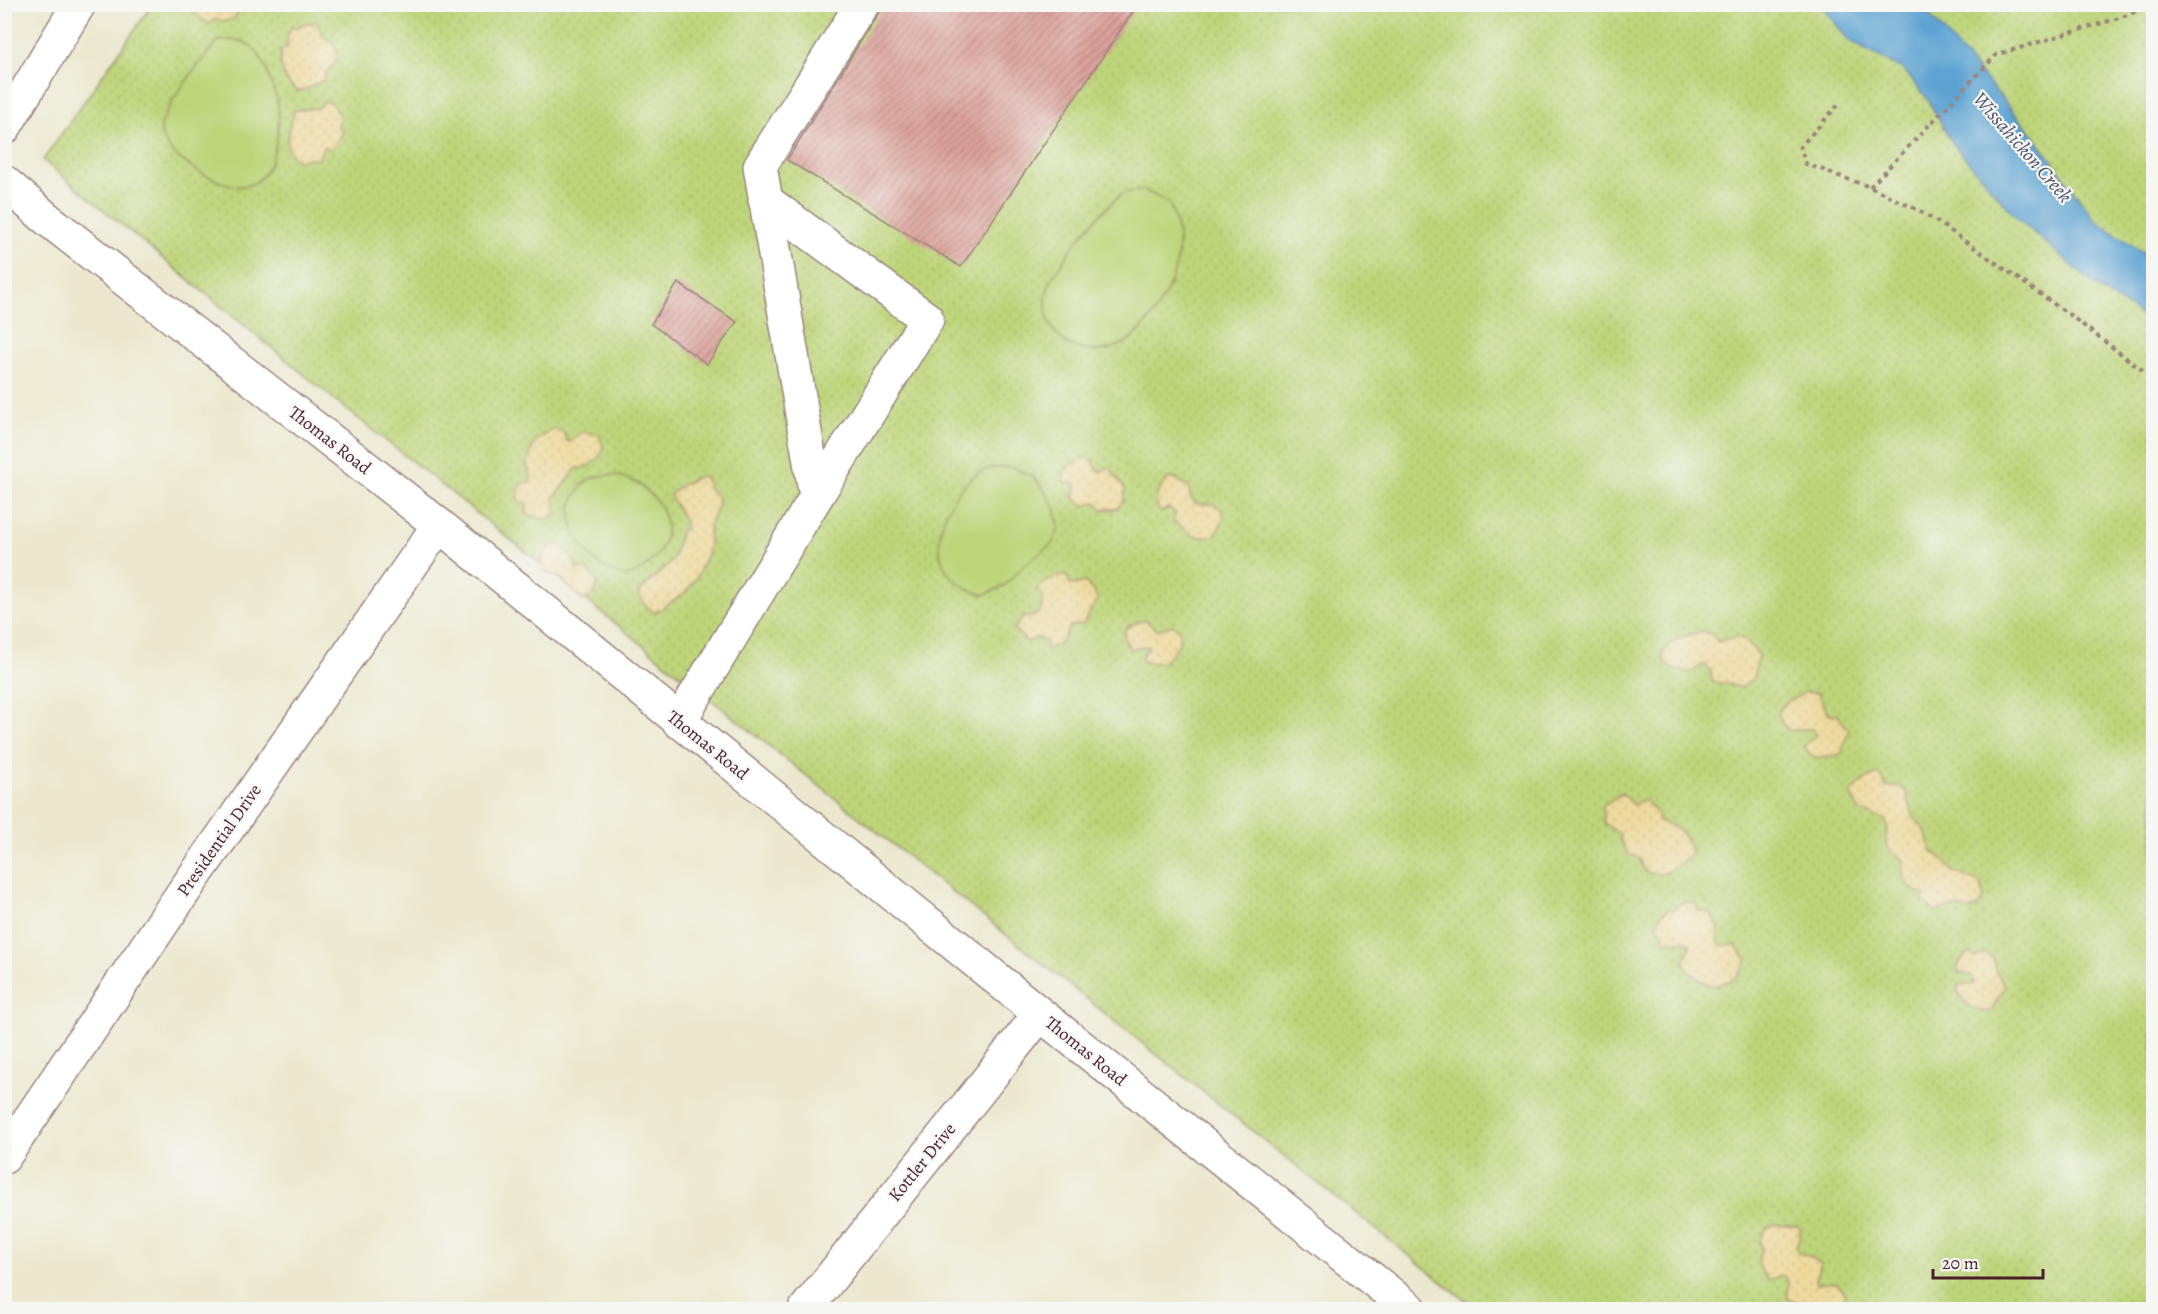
<svg xmlns="http://www.w3.org/2000/svg" width="2158" height="1314" font-family="Alegreya,serif">
	<defs>
		<pattern id="grass-dots" width="8" height="8" patternUnits="userSpaceOnUse" patternTransform="scale(1.5)"><rect width="8" height="8" fill="#bdd579"/><path d="M2 2h.1M6 6h.1" fill="none" stroke="#a4b669" stroke-width="1.8" stroke-linecap="round"/></pattern>
		<pattern id="sand-dots" width="8" height="8" patternUnits="userSpaceOnUse" patternTransform="scale(1.5)"><rect width="8" height="8" fill="#eeda9e"/><path d="M2 2h.1M6 6h.1" fill="none" stroke="#cebb88" stroke-width="1.8" stroke-linecap="round"/></pattern>
		<pattern id="building-hatch" width="6" height="6" patternUnits="userSpaceOnUse" patternTransform="scale(1.5)"><rect width="6" height="6" fill="#dca29b"/><path d="M-1 1l2-2M0 6l6-6M5 7l2-2" fill="none" stroke="#b4837f"/></pattern>
	</defs>
	<rect width="100%" height="100%" fill="#f6f6f2"/>
	<filter id="ink" filterUnits="userSpaceOnUse"><feTurbulence type="fractalNoise" baseFrequency=".0167" numOctaves="2"/><feDisplacementMap in="SourceGraphic" scale="12" xChannelSelector="R" yChannelSelector="G"/><feConvolveMatrix kernelMatrix="1 2 1 2 8 2 1 2 1" color-interpolation-filters="sRGB"/></filter>
	<filter id="wash" filterUnits="userSpaceOnUse"><feTurbulence type="fractalNoise" baseFrequency=".008" numOctaves="4" result="noise"/><feDisplacementMap in="SourceGraphic" scale="24" xChannelSelector="R" yChannelSelector="G"/><feGaussianBlur stdDeviation="1.35" result="paint"/><feColorMatrix in="noise" values="0 0 0 0 0 0 0 0 0 0 0 0 0 0 0 0 0 1.4 0 .05"/><feComposite in="paint" operator="in"/></filter>
	<g filter="url(#wash)">
		<rect width="100%" height="100%" fill="#ece8cf"/>
		<path fill="url(#grass-dots)" stroke="#847a52" stroke-width="1.5" d="M152,5H2153V1309H1476L335,400L43,160Z"/>
		<path fill="url(#sand-dots)" stroke="#9c7c64" stroke-width="1.5" d="M194,5V4L241,5L234,19L223,21L216,19L209,24L193,12Z
			M304,23H317L324,37L334,43C339,58 339,62 326,71L324,80L305,90L298,91C284,82 279,67 281,50L288,47L287,36L292,27L296,28Z
			M323,102H331L340,116L337,125L343,133L332,149L323,147L318,160L309,158L301,161C298,159 294,158 292,155C282,146 291,120 295,110L318,108Z
			M555,428L558,432H564L566,440L570,442C580,430 585,431 599,435C600,439 602,442 603,446C604,457 588,469 577,468C568,477 564,489 554,497L556,514C545,522 540,519 528,514L526,508L528,504L520,502L517,496L521,484L530,482L531,477L527,465L535,441Z
			M1080,458C1092,458 1094,460 1098,471L1101,472L1107,467L1111,469L1125,489L1123,501L1117,509H1103L1096,502L1086,506L1074,498L1077,485L1074,483H1065L1063,473L1071,464L1077,463Z
			M700,476L706,477L708,487L718,498V505L709,526V549L697,577L686,592L655,613L645,605L638,593L673,560L681,530L686,529L685,522L670,495L681,485Z
			M1168,478L1179,480L1189,488L1190,497L1196,504H1214L1224,512L1223,520L1215,536C1209,536 1200,538 1194,536C1191,536 1178,524 1173,521L1176,513L1169,508L1162,512L1159,511C1153,496 1159,490 1168,478Z
			M553,545L562,546L575,561L576,570L585,568L598,582C595,593 594,598 582,600L560,578L546,572L541,562L545,550Z
			M1059,576H1067L1070,585L1085,582L1094,592L1097,600L1083,624L1070,626C1063,641 1062,646 1045,649L1046,642L1037,637L1027,642L1014,629L1023,617H1032L1040,612L1044,597L1037,589L1046,582Z
			M1145,620L1157,630L1173,625L1180,632L1179,644L1164,662L1147,663L1142,660V655L1149,648L1145,646L1131,649C1116,630 1126,625 1145,620Z
			M1703,631L1711,634L1718,642C1741,633 1744,637 1759,655C1758,663 1754,670 1754,678L1742,688L1724,683L1712,682L1711,671L1703,664L1690,673L1681,669L1672,670L1662,658C1667,639 1687,636 1703,631Z
			M1806,692L1818,693L1828,713L1837,715L1849,730L1841,754C1827,758 1812,762 1804,746L1816,736L1813,729C1795,727 1788,740 1778,713C1785,698 1796,700 1806,692Z
			M1878,774L1882,777L1886,787L1899,786L1906,792L1913,816L1925,830L1932,851L1944,860L1952,871L1981,883L1984,897L1980,905L1971,910L1957,907L1935,911L1922,901L1925,896L1909,887L1902,872L1904,867L1902,859C1887,851 1883,844 1888,828L1885,820L1860,811L1852,798V792L1864,780Z
			M1622,793L1633,804L1645,800L1658,814L1657,821C1678,826 1684,832 1692,851C1681,868 1645,890 1639,858L1633,855L1629,856C1624,850 1625,845 1620,840L1621,835L1604,823L1602,808L1605,804Z
			M1682,902L1695,903L1698,911L1709,912C1717,923 1721,927 1717,940L1721,946L1734,944L1747,960C1741,978 1729,983 1711,986L1687,971L1684,960L1691,945L1686,941H1666L1657,923L1662,914L1669,909L1673,910Z
			M1986,953L1993,958C1994,976 2000,973 2005,987L1991,1011C1976,1013 1963,1003 1957,990L1958,985L1974,984L1972,976L1958,972V965L1965,955L1973,954L1975,958Z
			M1775,1224L1798,1226L1801,1231L1796,1247L1798,1253L1809,1256L1821,1264L1815,1279L1816,1284C1823,1284 1829,1281 1837,1283L1845,1293L1843,1304L1834,1309H1805L1800,1303L1788,1298V1282L1785,1277L1780,1276L1768,1280C1758,1268 1756,1263 1762,1248L1759,1242L1767,1228Z"/>
		<path fill="#bdd579" stroke="#847a52" stroke-width="1.5" d="M218,41C225,41 235,39 241,41C257,46 266,65 270,80C273,88 277,97 278,106C280,130 275,183 244,186C221,189 158,154 161,128C164,105 203,59 218,41Z
			M1143,190L1169,203C1177,221 1181,240 1177,260C1173,287 1148,330 1124,343C1087,364 1042,342 1046,297C1047,284 1059,268 1066,257C1075,242 1110,200 1125,193C1130,191 1137,191 1143,190Z
			M1011,467L1032,476L1043,488L1056,511L1059,528L1053,543L1023,566L1004,586L984,595C972,591 961,587 952,577C921,547 953,476 992,468C998,467 1005,468 1011,467Z
			M611,475C641,476 678,512 663,545C657,558 637,579 621,575C589,568 555,519 579,490C581,487 585,481 588,480C594,476 604,476 611,475Z"/>
		<path fill="#5ca2d2" stroke="#53607e" stroke-width="1.5" d="M1821,5H1921L2032,133L2095,220L2153,259V323L2103,292L2018,219L1953,144L1926,97L1904,70L1849,41Z"/>
		<g id="blocks">
			<path fill="url(#building-hatch)" d="M884,4H1138L961,267L787,160Z
				M678,283L737,322L707,364L651,324Z"/>
		</g>
	</g>
	<g filter="url(#ink)">
		<use href="#blocks" fill-opacity="0" stroke="#9b847d" stroke-width="1.5"/>
		<g fill="none" stroke-linecap="round" stroke-linejoin="round">
			<defs>
				<path id="minor" d="M4,128L79,4
					M4,182L46,218L439,525L1040,1014L1411,1310
					M765,200L927,319L816,497
					M679,722L816,497L760,166L862,4
					M4,1157L178,900L439,525
					M805,1310L1040,1014"/>
			</defs>
			<use href="#minor" stroke="#9b847d" stroke-width="36"/>
			<path stroke="#9b847d" stroke-width="4" stroke-dasharray="4.5 4.5" stroke-linecap="butt" d="M1838,105L1800,147L1806,164L1870,187L1920,211L1945,227L2071,316L2154,379
				M1870,187L1996,55L2119,18L2154,5"/>
			<use href="#minor" stroke="#fff" stroke-width="33"/>
		</g>
	</g>
	<g text-anchor="middle" stroke-width="4.5" stroke-linejoin="round" paint-order="stroke">
		<g font-size="18" fill="#4a1f2b" stroke="#f6f6f2">
			<text transform="translate(330 440) rotate(38)" y="6">Thomas Road</text>
			<text transform="translate(708 745) rotate(39)" y="6">Thomas Road</text>
			<text transform="translate(219 840) rotate(-55)" y="6">Presidential Drive</text>
			<text transform="translate(1086 1051) rotate(39)" y="6">Thomas Road</text>
			<text transform="translate(922 1162) rotate(-51)" y="6">Kottler Drive</text>
		</g>
		<g font-size="20" font-style="italic" fill="#51536e" stroke="#f6f6f2">
			<text transform="translate(2023 147) rotate(49)" y="7">Wissahickon Creek</text>
		</g>
	</g>
	<rect width="2158" height="1314" fill="none" stroke="#f6f6f2" stroke-width="24"/>
	<path d="M1933 1269v9h110v-9" fill="none" stroke="#4a1f2b" stroke-width="3"/>
	<text x="1942" y="1269" font-size="18" fill="#4a1f2b" stroke="#f6f6f2" stroke-width="4.5" paint-order="stroke">20 m</text>
</svg>
